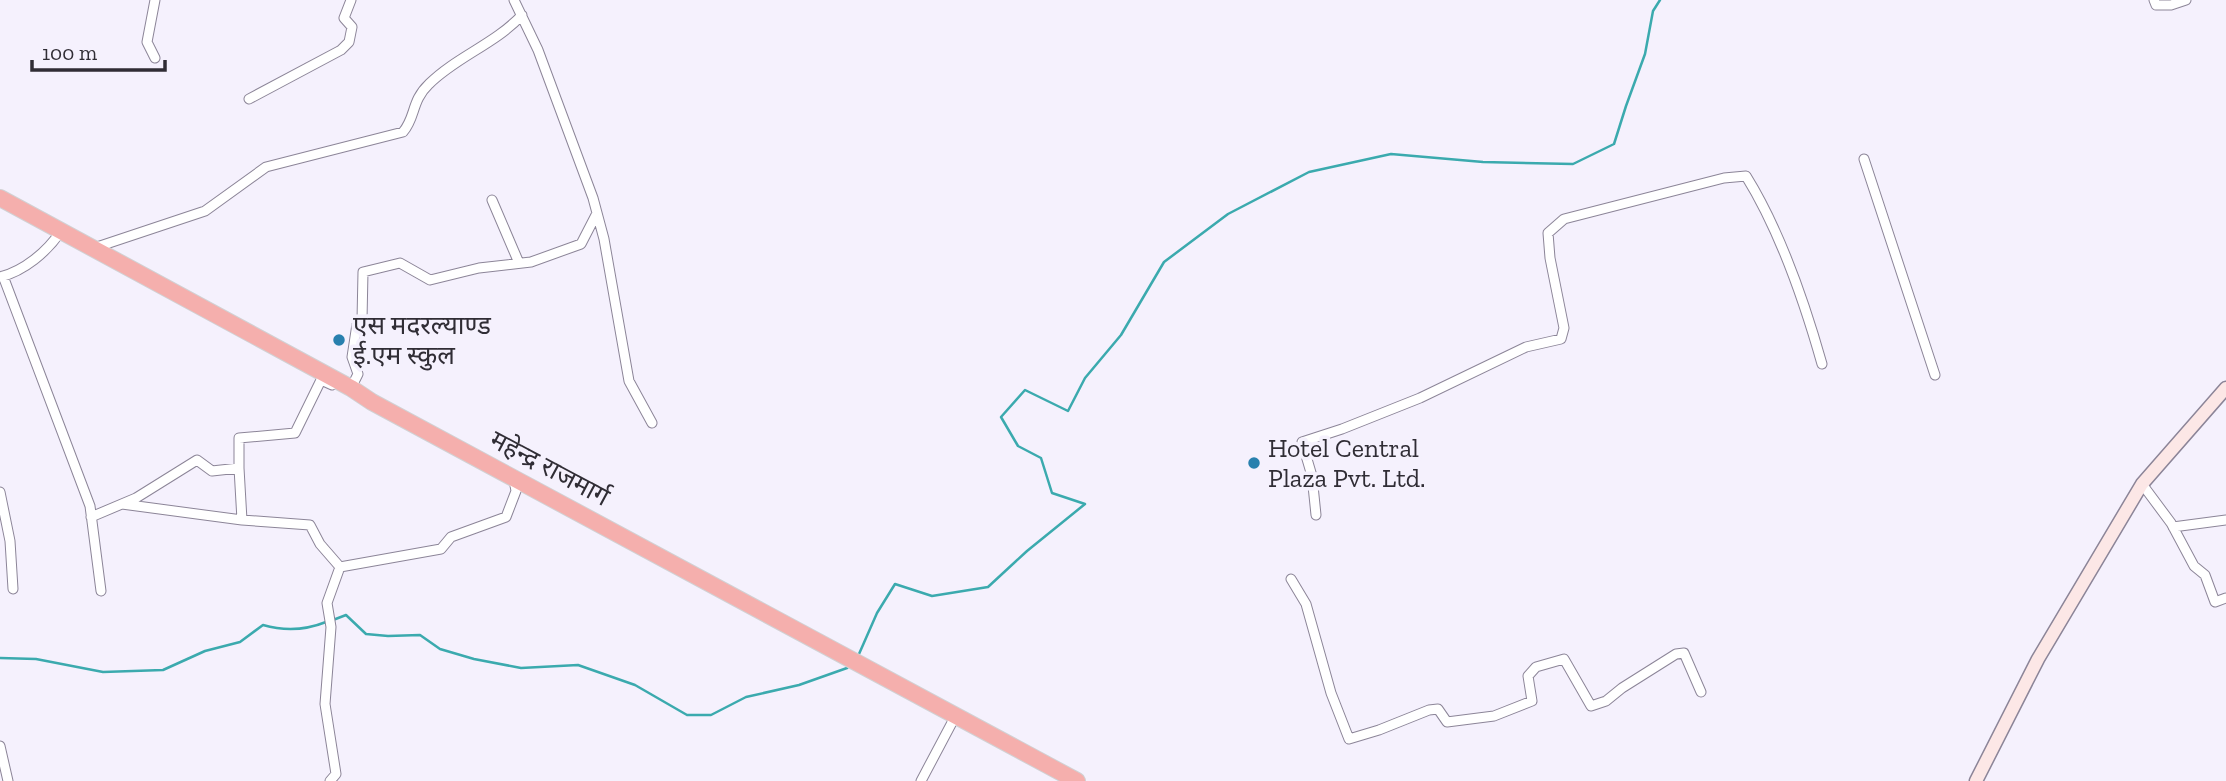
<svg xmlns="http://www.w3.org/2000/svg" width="2226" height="781" font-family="'Zilla Slab','Noto Sans Devanagari',serif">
	<rect width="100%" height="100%" fill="#f5f1fd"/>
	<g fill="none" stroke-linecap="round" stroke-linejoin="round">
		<path stroke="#3baaae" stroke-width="2.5" d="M333,620L346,615L366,634L388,636L420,635L440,649L474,659L521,668L578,665L635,685L687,715H711L746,697L799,685L847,668L850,665
			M856,656L859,654L877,613L895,584L932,596L988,587L1027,551L1085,504L1052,493L1041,458L1018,446L1001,417L1025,390L1068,411L1085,378L1121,335L1164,262L1228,214L1309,172L1391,154L1483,162L1573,164L1614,144L1626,106L1645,54L1653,11L1660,0
			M0,658L36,659L103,672L163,670L205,651L240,642L263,625C284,631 306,630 326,622"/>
		<defs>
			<path id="street" d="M155,0L147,42L155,58
				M514,0L538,50L593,198L604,239L629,381L652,423
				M2154,0L2156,5H2171L2186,0
				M249,99L341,50L349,42L352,27L344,18L351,0
				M1864,159L1935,375
				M492,200L519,263
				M94,248L205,211L266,167L403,132C416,117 411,101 429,84C456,57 495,44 522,15
				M3,276L90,506L101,591
				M0,277C24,271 47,252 61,231
				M351,388L358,374L352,357L357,324L362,320L363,272L400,263L430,280L479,268L531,262L581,244L597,213
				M239,468L242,520
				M2142,484L2171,523L2194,566L2205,575L2215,602L2226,598
				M0,492L10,541L13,589
				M122,504L242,520L310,525L320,544L340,567L441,549L451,537L506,517L516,491L514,480
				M1316,515L1312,476L1302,442L1342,429L1420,398L1526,347L1561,339L1564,328L1550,258L1548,233L1564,219L1724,178L1746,176C1779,229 1805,304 1822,364
				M91,517L136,498L197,460L212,471L239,468V438L295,433L321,380L332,385
				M2173,527L2226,520
				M1291,579L1306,604L1331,693L1349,739L1379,730L1429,710L1438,709L1447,722L1494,716L1532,701L1528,676L1536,667L1564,659L1591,706L1606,701L1622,688L1676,654L1684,653L1701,692
				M0,746L8,781
				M330,781L336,774L325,704L331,627L327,603L340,567
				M921,781L956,715"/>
			<path id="secondary" d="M1976,781L2038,659L2142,484L2226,388"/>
			<path id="highway" d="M0,198L351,388L372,402L1077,781"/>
		</defs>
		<use href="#street" stroke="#8c8598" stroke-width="11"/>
		<use href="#secondary" stroke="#8c8598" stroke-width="15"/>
		<use href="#highway" stroke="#d1d1d3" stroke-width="18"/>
		<use href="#street" stroke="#fff" stroke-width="9"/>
		<use href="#secondary" stroke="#fce7e6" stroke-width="12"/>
		<use href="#highway" stroke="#f5afad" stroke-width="16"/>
	</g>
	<g fill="#2880ae" stroke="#f5f1fd" stroke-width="2.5">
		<circle cx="339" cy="340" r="7"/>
		<circle cx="1254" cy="463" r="7"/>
	</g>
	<g text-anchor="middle" stroke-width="7" stroke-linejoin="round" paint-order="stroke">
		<g font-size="26" fill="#302d35" stroke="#f5f1fd" text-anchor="start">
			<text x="353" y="334">एस मदरल्याण्ड<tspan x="353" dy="30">ई.एम स्कुल</tspan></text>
			<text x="1268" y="457">Hotel Central<tspan x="1268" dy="30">Plaza Pvt. Ltd.</tspan></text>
		</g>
		<g font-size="26" fill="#302d35" stroke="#f5f1fd">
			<text transform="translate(550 468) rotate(28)" y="9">महेन्द्र राजमार्ग</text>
		</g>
	</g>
	<path d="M32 60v10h133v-10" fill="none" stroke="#302d35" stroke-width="3.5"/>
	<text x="42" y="60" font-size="21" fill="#302d35" stroke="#f5f1fd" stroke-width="5" paint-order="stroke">100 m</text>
</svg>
